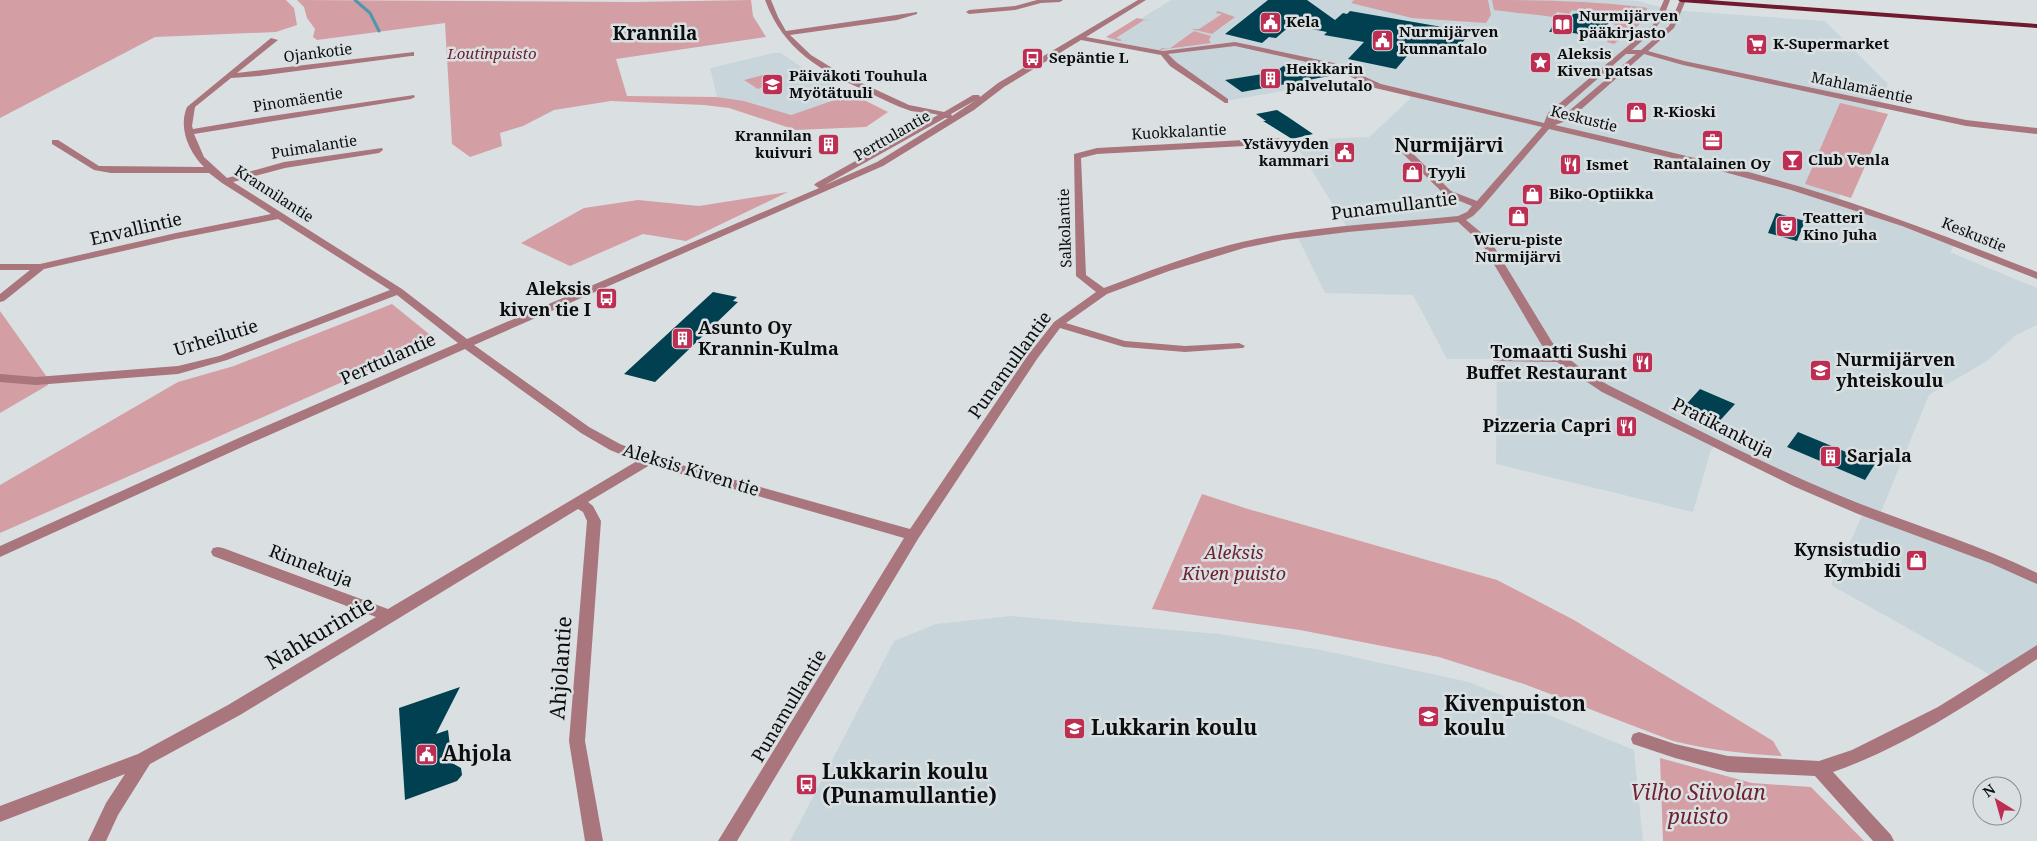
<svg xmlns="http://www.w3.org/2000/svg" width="2037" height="841" font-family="'Noto Serif',serif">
	<rect width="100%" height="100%" fill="#dae0e2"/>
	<path fill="#c8d6db" d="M1171,0H1618L1638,1L1671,10L1825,21L1888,84L1838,201L1956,243L1950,252L2037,288V325L2016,335L1987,361L1929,395L1879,517L2037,579V651L1996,678L1831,585L1864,511L1717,444L1711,450L1693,512L1496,464L1497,359H1447L1413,295L1325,293L1297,236L1348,229L1293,140L1369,137L1410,99L1408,93L1378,86L1331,65L1307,87L1225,101L1163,53L1105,41Z
		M773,53H781L813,75L852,94L791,115L744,101L717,97L710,68Z
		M1011,616L1219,634L1321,650L1469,682L1634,750L1643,841H790L894,641L936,624Z"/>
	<path fill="#d39ea4" d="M0,0H286L294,8L297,25L276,32L155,37L0,118Z
		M297,0L634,2L751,0L753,16L766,37L616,59L627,96L717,97L744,101L791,115L852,94L888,112L866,127L796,130L729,108L704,105L611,101L554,110L523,126L500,133L502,146L470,157L452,144L445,23L317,40L313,37L315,29L307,18L304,7Z
		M1354,0H1488L1491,15L1486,23L1412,18L1351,3Z
		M1492,0C1542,0 1592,1 1642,7L1647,8C1648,23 1624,36 1614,44L1607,42V39L1601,38L1605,37L1606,34H1621V29C1606,17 1590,14 1572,10L1569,14L1557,12L1553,17C1533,14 1514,13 1494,10Z
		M1218,11L1235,17L1212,34L1191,29H1199L1222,14L1215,13Z
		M1137,18L1151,21L1144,20L1116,38L1122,40L1120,41L1106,37Z
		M1194,31L1211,36L1209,40L1211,43L1159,50L1162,48L1169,49Z
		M763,75L783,86L769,90L763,87L758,89L744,80Z
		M1840,103L1888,114L1851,198L1805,184Z
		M788,192L686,241L643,234L570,266L521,243L584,208L638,200L699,206Z
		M392,304L434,338L417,349L0,533V485L178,382L234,366Z
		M0,311L49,380L48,385L0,413Z
		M1202,494L1248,509L1497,580L1574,620L1773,741L1782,756C1745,754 1709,750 1673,741L1524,684L1439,657L1300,630L1152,609Z
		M1660,758L1752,783L1811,787L1864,841H1663Z"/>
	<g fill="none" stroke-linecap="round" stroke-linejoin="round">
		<path stroke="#4e97ae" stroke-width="3" d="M355,0L370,13L379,31"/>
	</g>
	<path fill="#004050" d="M1268,0H1307L1335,20L1343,13L1347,14L1350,11L1471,32L1451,56L1413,49L1396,69L1348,59L1364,42L1324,35L1327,32L1291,25L1276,38L1269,37L1262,43L1225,34Z
		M1580,13L1609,22L1601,38L1562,31L1549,32L1560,14L1572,16L1573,14Z
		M1286,64L1335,75L1242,92L1225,80L1275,72Z
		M1277,110L1288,117L1313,134L1292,139L1263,121H1266L1256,114Z
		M1776,213L1805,221L1797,241L1768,233Z
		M713,292L737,297L733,301L738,302L655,382L624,374Z
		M1700,389L1735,404L1716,425L1681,410Z
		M1798,432L1875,464L1865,480L1787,447Z
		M460,687L436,734L448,730L452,763L461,768L462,775L457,781L405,800L399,708Z"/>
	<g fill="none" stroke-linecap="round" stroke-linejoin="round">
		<path fill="#a8767c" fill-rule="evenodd" d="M765,0H771L778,17L786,31L917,12V14L897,20L790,35L811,55L842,74L909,105L944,112L973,95H979L980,97L998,83L1138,0H1146L1086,37L1163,51L1235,42L1334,63L1381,84L1544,123L1548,113L1653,25L1664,0H1670C1660,28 1653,31 1632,50H1641L1669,26L1680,0H1686L1674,28L1648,51L1684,61L1966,120L2037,128V134L1966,126L1683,65L1644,54L1569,120L1555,125C1636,144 1718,162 1798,186C1879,210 1958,241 2037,272V279L1902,226L1791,190L1668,157L1549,129L1482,207L1473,216L1466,220L1490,240L1552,342C1568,361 1589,374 1610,386C1685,423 1759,462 1836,494C1902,522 1972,541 2037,573V584L1990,563L1858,514L1793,486L1602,392L1557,362L1494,361L1492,359L1498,356L1550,355L1541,344L1482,244L1458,222L1348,232L1283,240L1244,248L1169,271L1107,294L1066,323L1125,341L1185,346L1239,343L1245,346L1243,348L1185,352L1124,347L1060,328L1037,359L918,539L737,841H718L904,538L650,465L588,502L593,506L601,521L585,741L603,841H585L569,741L587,521L583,512L578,509L240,715L150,764L118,815L106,841H88L106,803L125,774L0,822V806L138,754L228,705L376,617L213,556L211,552L213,548L218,547L223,548L388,609L637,461L610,450L581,433L465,349L251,443L0,557V546L241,437L458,343L397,295L227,360L178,374L36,385L0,382V374L36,377L178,366L219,356L390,290L278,219L176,239L44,269L4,301L0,302V294L30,270H0V264H40L176,233L271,214L222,183L209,173H111L94,170L52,144V140H58L99,166L204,167C189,152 178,128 187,107L271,38L278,40L237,73L414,52V56H411L259,76L231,78L195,107L192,126L193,129L264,117L414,95L415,97L411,99L194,134L204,157L227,178L284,162L382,148L383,150L379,153L285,168L233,182L402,289L467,339L819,188L814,185L816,183L938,115C929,112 920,113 911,111C896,106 882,99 868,92C821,71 784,51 765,0ZM1081,40L1161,55L1170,66L1225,103H1228V99L1176,62L1168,54L1235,46L1329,67L1375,88L1542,127L1477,201L1451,191L1404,145H1398V149L1445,195L1472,206L1467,212L1458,216C1386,223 1313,226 1242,242C1195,253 1149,271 1104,288L1086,275L1081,158L1097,154L1279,144L1283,141L1279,138L1097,148L1074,154L1076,276L1096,292L1054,322L1028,355L910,529L653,457L620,444L589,427L474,345L883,166L974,110L1004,87ZM1626,54H1636L1563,116L1554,120L1555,116ZM976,100L952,116L951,114ZM945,118H948L877,162L825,185Z
			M1037,0H1063L1060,2L1041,3L1015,10L969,14L966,12L969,10L1015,6Z
			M2037,645V659C1972,702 1907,746 1833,772L1891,835L1894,841H1873L1815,776L1728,772L1675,758L1633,744L1631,739L1633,734L1639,732L1675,744L1728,756L1819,761L1852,750L1938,707Z"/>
		<path fill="#6f1a2e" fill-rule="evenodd" d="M1678,0H1708L2037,24V28L1681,2Z"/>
	</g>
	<defs>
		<symbol id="civic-square" viewBox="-11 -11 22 22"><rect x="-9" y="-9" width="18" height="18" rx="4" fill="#be2e53" stroke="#dae0e2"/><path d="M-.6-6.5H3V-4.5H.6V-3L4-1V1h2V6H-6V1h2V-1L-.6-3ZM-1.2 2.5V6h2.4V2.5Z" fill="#fff"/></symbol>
		<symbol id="library-square" viewBox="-11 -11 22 22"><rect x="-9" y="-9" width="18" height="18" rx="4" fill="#be2e53" stroke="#dae0e2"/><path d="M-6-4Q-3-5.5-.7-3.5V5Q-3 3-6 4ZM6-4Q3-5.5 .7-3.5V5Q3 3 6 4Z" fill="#fff"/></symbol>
		<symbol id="supermarket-square" viewBox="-11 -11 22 22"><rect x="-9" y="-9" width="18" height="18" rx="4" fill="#be2e53" stroke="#dae0e2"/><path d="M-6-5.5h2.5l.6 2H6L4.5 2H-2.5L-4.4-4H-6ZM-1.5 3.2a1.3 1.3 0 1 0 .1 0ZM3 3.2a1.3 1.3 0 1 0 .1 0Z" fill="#fff"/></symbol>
		<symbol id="bus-square" viewBox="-11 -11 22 22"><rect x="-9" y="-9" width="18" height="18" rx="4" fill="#be2e53" stroke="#dae0e2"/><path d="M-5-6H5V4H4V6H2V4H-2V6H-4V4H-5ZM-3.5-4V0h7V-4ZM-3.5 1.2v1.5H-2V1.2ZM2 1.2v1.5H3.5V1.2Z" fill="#fff"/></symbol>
		<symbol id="sight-square" viewBox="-11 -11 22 22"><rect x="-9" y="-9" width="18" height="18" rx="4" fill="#be2e53" stroke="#dae0e2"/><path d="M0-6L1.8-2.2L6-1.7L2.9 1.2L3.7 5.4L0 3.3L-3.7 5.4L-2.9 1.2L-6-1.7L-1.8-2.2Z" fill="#fff"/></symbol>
		<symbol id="building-square" viewBox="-11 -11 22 22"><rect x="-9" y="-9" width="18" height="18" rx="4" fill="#be2e53" stroke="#dae0e2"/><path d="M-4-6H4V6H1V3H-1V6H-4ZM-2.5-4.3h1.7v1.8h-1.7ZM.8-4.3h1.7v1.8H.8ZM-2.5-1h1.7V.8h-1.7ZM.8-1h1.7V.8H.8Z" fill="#fff"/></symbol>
		<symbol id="school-square" viewBox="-11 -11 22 22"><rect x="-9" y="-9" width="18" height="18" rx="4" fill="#be2e53" stroke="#dae0e2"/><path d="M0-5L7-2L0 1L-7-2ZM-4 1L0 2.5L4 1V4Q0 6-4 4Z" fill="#fff"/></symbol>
		<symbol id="shop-square" viewBox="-11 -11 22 22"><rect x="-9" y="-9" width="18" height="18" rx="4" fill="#be2e53" stroke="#dae0e2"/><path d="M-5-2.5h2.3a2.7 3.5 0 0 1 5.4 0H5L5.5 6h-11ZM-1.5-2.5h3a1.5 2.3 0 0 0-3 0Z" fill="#fff"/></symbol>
		<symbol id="office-square" viewBox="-11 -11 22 22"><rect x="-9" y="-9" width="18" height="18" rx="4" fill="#be2e53" stroke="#dae0e2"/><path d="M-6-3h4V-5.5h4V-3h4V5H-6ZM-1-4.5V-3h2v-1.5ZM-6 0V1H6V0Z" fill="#fff"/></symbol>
		<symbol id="bar-square" viewBox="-11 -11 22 22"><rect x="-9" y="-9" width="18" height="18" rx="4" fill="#be2e53" stroke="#dae0e2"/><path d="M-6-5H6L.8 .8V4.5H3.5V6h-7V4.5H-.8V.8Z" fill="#fff"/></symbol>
		<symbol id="restaurant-square" viewBox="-11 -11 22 22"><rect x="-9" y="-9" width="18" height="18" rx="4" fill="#be2e53" stroke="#dae0e2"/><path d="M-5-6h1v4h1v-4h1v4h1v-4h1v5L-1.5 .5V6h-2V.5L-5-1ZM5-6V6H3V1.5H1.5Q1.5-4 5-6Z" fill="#fff"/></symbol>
		<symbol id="theatre-square" viewBox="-11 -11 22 22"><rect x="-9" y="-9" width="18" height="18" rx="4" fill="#be2e53" stroke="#dae0e2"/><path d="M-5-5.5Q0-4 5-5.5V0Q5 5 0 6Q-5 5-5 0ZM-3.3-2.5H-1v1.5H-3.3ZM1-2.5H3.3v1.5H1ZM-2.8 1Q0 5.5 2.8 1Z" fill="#fff"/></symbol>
	</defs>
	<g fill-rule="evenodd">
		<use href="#civic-square" x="1258" y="10" width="25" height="25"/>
		<use href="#library-square" x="1550" y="12" width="25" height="25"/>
		<use href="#civic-square" x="1370" y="28" width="25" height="25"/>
		<use href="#supermarket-square" x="1744" y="32" width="25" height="25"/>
		<use href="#bus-square" x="1020" y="46" width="25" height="25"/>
		<use href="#sight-square" x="1528" y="50" width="25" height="25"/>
		<use href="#building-square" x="1258" y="66" width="25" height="25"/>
		<use href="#school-square" x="760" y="72" width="25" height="25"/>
		<use href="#shop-square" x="1624" y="100" width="25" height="25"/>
		<use href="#office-square" x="1700" y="128" width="25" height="25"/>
		<use href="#building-square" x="816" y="132" width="25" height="25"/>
		<use href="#civic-square" x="1332" y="140" width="25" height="25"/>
		<use href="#bar-square" x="1780" y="148" width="25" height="25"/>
		<use href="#restaurant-square" x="1558" y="152" width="25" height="25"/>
		<use href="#shop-square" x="1400" y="160" width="25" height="25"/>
		<use href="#shop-square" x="1520" y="182" width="25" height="25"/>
		<use href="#shop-square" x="1506" y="204" width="25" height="25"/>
		<use href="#theatre-square" x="1774" y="214" width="25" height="25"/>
		<use href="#bus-square" x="594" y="286" width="25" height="25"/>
		<use href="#building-square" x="670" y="326" width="25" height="25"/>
		<use href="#restaurant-square" x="1630" y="350" width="25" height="25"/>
		<use href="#school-square" x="1808" y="358" width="25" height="25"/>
		<use href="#restaurant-square" x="1614" y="414" width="25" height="25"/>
		<use href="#building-square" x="1818" y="444" width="25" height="25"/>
		<use href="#shop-square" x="1904" y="548" width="25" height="25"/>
		<use href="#school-square" x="1416" y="704" width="25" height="25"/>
		<use href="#school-square" x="1062" y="716" width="25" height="25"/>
		<use href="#civic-square" x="414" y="742" width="25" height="25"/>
		<use href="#bus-square" x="794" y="772" width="25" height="25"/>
	</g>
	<g text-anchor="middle" stroke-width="5" stroke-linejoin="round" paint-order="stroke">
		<g font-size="15" font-weight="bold" fill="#0b0d0e" stroke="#dae0e2" text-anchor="start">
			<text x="1579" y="21">Nurmijärven<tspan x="1579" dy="17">pääkirjasto</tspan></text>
			<text x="1286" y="27">Kela</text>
			<text x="1399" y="37">Nurmijärven<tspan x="1399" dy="17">kunnantalo</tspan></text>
			<text x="1773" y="49">K-Supermarket</text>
			<text x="1557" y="59">Aleksis<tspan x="1557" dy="17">Kiven patsas</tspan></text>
			<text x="1049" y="63">Sepäntie L</text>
			<text x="1286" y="74">Heikkarin<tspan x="1286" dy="17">palvelutalo</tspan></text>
			<text x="789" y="81">Päiväkoti Touhula<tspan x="789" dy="17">Myötätuuli</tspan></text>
			<text x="1653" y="117">R-Kioski</text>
			<text x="812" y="141" text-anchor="end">Krannilan<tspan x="812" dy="17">kuivuri</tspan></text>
			<text x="1329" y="149" text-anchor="end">Ystävyyden<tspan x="1329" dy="17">kammari</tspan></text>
			<text x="1808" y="165">Club Venla</text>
			<text x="1712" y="169" text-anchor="middle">Rantalainen Oy</text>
			<text x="1586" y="170">Ismet</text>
			<text x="1428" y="178">Tyyli</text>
			<text x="1549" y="199">Biko-Optiikka</text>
			<text x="1803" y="223">Teatteri<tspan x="1803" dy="17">Kino Juha</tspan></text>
			<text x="1518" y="245" text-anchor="middle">Wieru-piste<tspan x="1518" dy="17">Nurmijärvi</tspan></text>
		</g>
		<g font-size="15" fill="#0b0d0e" stroke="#dae0e2">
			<text transform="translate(318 53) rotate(-7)" y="5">Ojankotie</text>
			<text transform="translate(1862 88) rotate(12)" y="5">Mahlamäentie</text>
			<text transform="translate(298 100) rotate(-9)" y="5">Pinomäentie</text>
			<text transform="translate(1584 119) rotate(14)" y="5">Keskustie</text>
			<text transform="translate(1179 132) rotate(-3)" y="5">Kuokkalantie</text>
			<text transform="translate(892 136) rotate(-30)" y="5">Perttulantie</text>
			<text transform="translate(314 147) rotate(-9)" y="5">Puimalantie</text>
			<text transform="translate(274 194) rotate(33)" y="5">Krannilantie</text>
			<text transform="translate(1065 228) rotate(-92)" y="5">Salkolantie</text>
			<text transform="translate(1974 235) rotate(22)" y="5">Keskustie</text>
		</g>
		<g font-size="15" font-style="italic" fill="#6f2132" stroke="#dae0e2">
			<text x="492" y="59">Loutinpuisto</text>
		</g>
		<g font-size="18" fill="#0b0d0e" stroke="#dae0e2">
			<text transform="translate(1394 206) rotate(-7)" y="6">Punamullantie</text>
			<text transform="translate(136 229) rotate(-13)" y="6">Envallintie</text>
			<text transform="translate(216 338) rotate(-17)" y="6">Urheilutie</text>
			<text transform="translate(388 359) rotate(-24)" y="6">Perttulantie</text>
			<text transform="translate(1010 365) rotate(-54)" y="6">Punamullantie</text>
			<text transform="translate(1723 428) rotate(27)" y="6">Pratikankuja</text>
			<text transform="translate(691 470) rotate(17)" y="6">Aleksis Kiven tie</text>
			<text transform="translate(311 566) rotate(21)" y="6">Rinnekuja</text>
			<text transform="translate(789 706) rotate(-59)" y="6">Punamullantie</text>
		</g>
		<g font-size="18" font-weight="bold" fill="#0b0d0e" stroke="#dae0e2" text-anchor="end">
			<text x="591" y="295">Aleksis<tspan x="591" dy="21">kiven tie I</tspan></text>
			<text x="698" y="334" text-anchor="start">Asunto Oy<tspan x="698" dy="21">Krannin-Kulma</tspan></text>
			<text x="1627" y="358">Tomaatti Sushi<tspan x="1627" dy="21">Buffet Restaurant</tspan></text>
			<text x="1836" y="366" text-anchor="start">Nurmijärven<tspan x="1836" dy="21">yhteiskoulu</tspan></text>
			<text x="1611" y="432">Pizzeria Capri</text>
			<text x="1847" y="462" text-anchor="start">Sarjala</text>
			<text x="1901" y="556">Kynsistudio<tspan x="1901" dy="21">Kymbidi</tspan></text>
		</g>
		<g font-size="18" font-style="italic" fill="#6f2132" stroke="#dae0e2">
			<text x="1234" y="559">Aleksis<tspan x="1234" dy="21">Kiven puisto</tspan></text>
		</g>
		<g font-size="19" font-weight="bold" fill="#0b0d0e" stroke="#dae0e2">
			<text x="655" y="40">Krannila</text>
			<text x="1449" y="152">Nurmijärvi</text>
		</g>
		<g font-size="21" fill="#0b0d0e" stroke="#dae0e2">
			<text transform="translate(320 633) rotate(-31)" y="7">Nahkurintie</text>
			<text transform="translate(561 668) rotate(-86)" y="7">Ahjolantie</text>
		</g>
		<g font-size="21" font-weight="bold" fill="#0b0d0e" stroke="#dae0e2" text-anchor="start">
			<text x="1444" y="711">Kivenpuiston<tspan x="1444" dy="24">koulu</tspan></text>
			<text x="1091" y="735">Lukkarin koulu</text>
			<text x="442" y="761">Ahjola</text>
			<text x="822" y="779">Lukkarin koulu<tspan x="822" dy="24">(Punamullantie)</tspan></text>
		</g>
		<g font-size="21" font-style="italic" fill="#6f2132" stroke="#dae0e2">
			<text x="1698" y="800">Vilho Siivolan<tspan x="1698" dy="24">puisto</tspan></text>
		</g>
	</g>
	<g transform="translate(1997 801) rotate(323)"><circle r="24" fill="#dae0e2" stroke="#878c8d"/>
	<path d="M0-4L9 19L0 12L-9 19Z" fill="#be2e53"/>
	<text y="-8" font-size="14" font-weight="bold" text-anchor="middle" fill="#0b0d0e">N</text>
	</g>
</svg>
